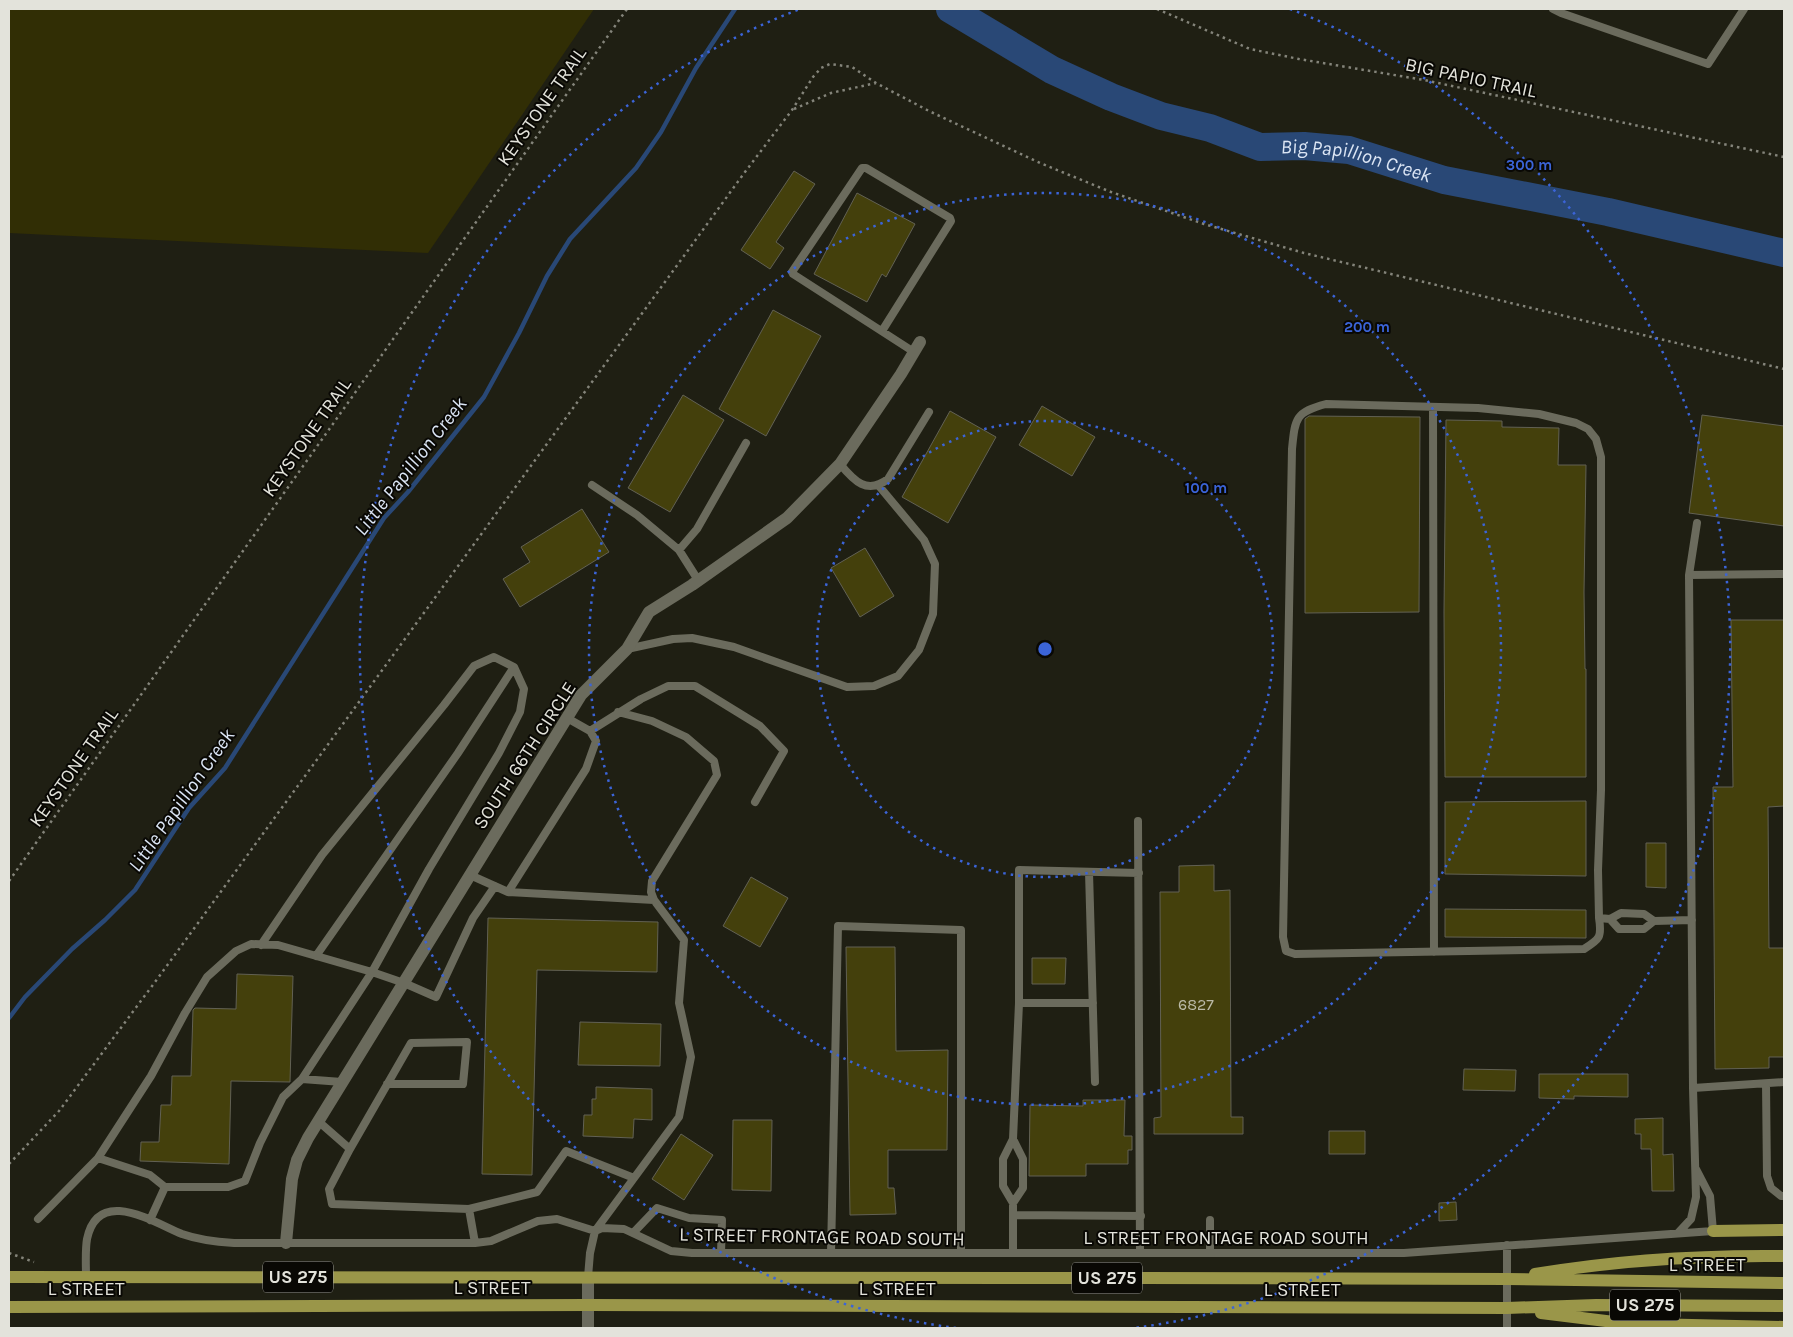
<svg xmlns="http://www.w3.org/2000/svg" width="1793" height="1337" font-family="Karla,sans-serif">
	<rect width="100%" height="100%" fill="#1f1f13"/>
	<path fill="#312e05" d="M9,9H594L428,253L9,233Z"/>
	<g fill="none" stroke-linecap="round" stroke-linejoin="round">
		<path stroke="#294876" stroke-width="4.5" d="M9,1018L25,997L72,949L105,920L135,890L189,808L225,768L384,518L408,492L484,397L519,333L547,276L570,239L636,168L661,132L696,68L735,9"/>
		<path stroke="#294876" stroke-width="28" id="s1" d="M950,9L1052,70L1111,97L1161,116L1210,128L1260,147L1304,146L1349,150L1444,180L1608,212L1784,253"/>
	</g>
	<path fill="#44400c" stroke="#626154" d="M794,171L815,184L776,242L784,248L770,269L741,250Z
		M857,193L915,224L886,277L882,274L867,302L814,274Z
		M773,310L821,336L766,436L719,409Z
		M683,395L724,420L670,512L628,488Z
		M1042,406L1095,437L1072,476L1019,445Z
		M950,411L996,437L948,523L902,497Z
		M1702,415L1784,426V526L1689,513Z
		M1309,416L1420,417L1419,612L1305,613V419Z
		M1446,420L1502,421V427L1559,428L1558,465H1586L1584,592L1585,669H1586V777H1445L1444,612Z
		M582,509L609,552L520,607L503,579L530,562L521,547Z
		M865,548L894,596L860,617L831,568Z
		M1731,620H1784V806L1768,807L1769,948H1784V1057H1769V1068L1715,1069L1713,787H1733Z
		M1586,801V876L1445,874V802Z
		M1646,843H1666V888L1646,887Z
		M1214,865V891L1230,890L1231,1117H1243V1134H1154V1118L1161,1117L1160,892H1179V866Z
		M751,877L788,898L760,947L723,926Z
		M1445,909L1586,910V938L1445,937Z
		M488,918L658,922L657,972L537,970L532,1175L482,1174Z
		M846,947H895L896,1051L948,1050L947,1150H888V1188H894L896,1214L850,1215Z
		M1032,958H1066L1065,984H1032Z
		M237,974L293,976L290,1082L231,1081L229,1164L140,1161L141,1142H159L161,1105H171L172,1076H191L193,1010L195,1008L236,1009Z
		M580,1022L661,1024L660,1066L578,1065Z
		M1464,1069L1516,1070L1515,1091L1463,1090Z
		M1539,1074H1628V1097L1574,1096V1099L1539,1098Z
		M596,1087L652,1089V1120L634,1119L633,1138L583,1136L584,1115H592V1099H596Z
		M1083,1100H1125L1124,1136H1132V1150H1128V1164H1086V1176H1029L1030,1105L1083,1106Z
		M1663,1118V1155L1673,1154L1674,1191H1652L1651,1149H1641V1134H1635V1119Z
		M733,1120H772L771,1191L732,1190Z
		M1329,1131H1365V1154H1329Z
		M681,1134L713,1155L684,1200L652,1179Z
		M1456,1202L1457,1220L1439,1221V1203Z"/>
	<g fill="none" stroke-linecap="round" stroke-linejoin="round">
		<path stroke="#84847a" stroke-width="2.5" stroke-dasharray="2.5 4" stroke-linecap="butt" d="M1157,9L1250,49L1299,59L1424,80L1784,157
			M794,109L831,93L876,83
			M9,881L627,9
			M9,1164L59,1111L155,982L745,172L792,110L813,77L821,68L830,64L852,67L876,83L929,111L1040,163L1111,192L1204,224L1304,253L1784,369
			M9,1253L34,1262"/>
		<path stroke="#6b6b5d" stroke-width="8" d="M1553,9L1561,13L1708,64L1744,9
			M882,331L951,221L950,218L866,168H862L792,272L793,274L914,352
			M1433,407L1434,952
			M840,464C854,481 867,495 888,479L929,412
			M592,485L637,515L679,550L698,580
			M679,550L697,529L746,443
			M1689,575L1784,574
			M627,649L673,639L692,638L734,647L847,687L874,686L898,676L919,650L933,614L935,564L924,540L879,486
			M618,712L652,721L686,737L714,761L717,775L652,881L651,892L654,900
			M590,731L641,699L668,686H695L760,726L784,751L755,802
			M1138,821L1140,1253
			M1089,872L1095,1082
			M470,875L508,892L654,900L684,940L679,1003L691,1057L679,1117L595,1231L590,1253L588,1277
			M508,892L586,769L596,741L590,731L567,718
			M1599,918L1598,870L1601,790V457L1596,439L1588,429L1576,423L1539,414L1478,408L1326,404C1295,412 1295,419 1292,449L1283,937L1286,951L1295,954L1584,949C1600,939 1602,937 1599,918L1610,919
			M1654,921L1644,929H1619L1610,919L1621,913L1644,914L1654,921L1692,920
			M316,956L458,753L514,667
			M1019,1003H1093
			M302,1079L372,972L404,983L436,997L473,918L495,886
			M1766,1084L1767,1176L1771,1188L1781,1196H1784
			M1693,1088L1784,1082
			M318,1121L350,1149L329,1189L332,1204L469,1209L475,1243
			M350,1149L411,1043L467,1042L463,1084H387
			M165,1187L150,1175L98,1158L151,1076L185,1013L207,977L236,951L251,944L278,945L372,972L429,869L499,753L520,712L524,689L514,667L494,657L474,666L444,705L322,855L261,945
			M1013,1203L1023,1188V1159L1013,1139
			M469,1209L537,1192L566,1151L634,1178
			M1014,1215L1141,1216
			M38,1219L98,1158
			M150,1220L165,1187H228L245,1181L260,1143L283,1097L302,1079L342,1082
			M1210,1220V1253
			M634,1232L657,1208L689,1218L722,1220L721,1253
			M1678,1233L1691,1219L1696,1197L1693,1088L1689,575L1697,523
			M1507,1245V1328
			M831,1253L838,926L961,930V1253
			M1013,1253V1203L1003,1186V1159L1013,1139L1019,1003V870L1139,873
			M86,1277C86,1264 85,1251 87,1239C98,1186 153,1222 182,1234C199,1240 217,1242 234,1243H475L491,1241L538,1221L557,1219L595,1231L602,1228L624,1229L671,1251L692,1253H1404L1713,1231L1710,1196L1696,1169"/>
		<path stroke="#6b6b5d" stroke-width="12" d="M286,1243L292,1179L297,1160L308,1138L581,695L627,649L649,612L692,585L787,518L840,464L901,374L920,342"/>
		<path stroke="#6b6b5d" stroke-width="12" d="M588,1328V1277"/>
		<path stroke="#9a9649" stroke-width="12" d="M1713,1231L1784,1230
			M1535,1274C1618,1260 1700,1255 1784,1256
			M9,1277L1142,1278L1507,1279L1784,1283
			M9,1307L588,1305L1507,1308L1596,1305L1784,1306
			M1541,1313L1614,1322L1648,1324L1784,1327"/>
	</g>
	<g fill="none" stroke="#3b64d8" stroke-width="2.5" stroke-dasharray="2.5 5">
		<circle cx="1045" cy="649" r="228"/>
		<circle cx="1045" cy="649" r="456"/>
		<path d="M956 1328A685 685 0 0 1 800 9M1290 9A685 685 0 0 1 1134 1328"/>
	</g>
	<g text-anchor="middle" stroke-width="4" stroke-linejoin="round" paint-order="stroke">
		<g font-size="16" fill="#bbbaa7">
			<text x="1196" y="1010">6827</text>
		</g>
		<g fill="#090804" stroke="#a2a19a" stroke-width="1">
			<rect x="263" y="1261.5" width="70" height="31" rx="4"/>
			<rect x="1072" y="1262.5" width="70" height="31" rx="4"/>
			<rect x="1610" y="1289.5" width="70" height="31" rx="4"/>
		</g>
		<g font-size="18" font-weight="bold" fill="#e3e3db">
			<text x="298" y="1283">US 275</text>
			<text x="1107" y="1284">US 275</text>
			<text x="1645" y="1311">US 275</text>
		</g>
		<g font-size="19" fill="#e3e3db" stroke="#090804">
			<text transform="translate(1471 77) rotate(12)" y="7">BIG PAPIO TRAIL</text>
			<text transform="translate(541 106) rotate(-55)" y="7">KEYSTONE TRAIL</text>
			<text transform="translate(306 437) rotate(-55)" y="7">KEYSTONE TRAIL</text>
			<text transform="translate(524 755) rotate(-57)" y="7">SOUTH 66TH CIRCLE</text>
			<text transform="translate(73 767) rotate(-55)" y="7">KEYSTONE TRAIL</text>
			<text transform="translate(822 1236) rotate(1)" y="7">L STREET FRONTAGE ROAD SOUTH</text>
			<text x="1226" y="1244">L STREET FRONTAGE ROAD SOUTH</text>
			<text x="1707" y="1271">L STREET</text>
			<text x="492" y="1294">L STREET</text>
			<text x="86" y="1295">L STREET</text>
			<text x="897" y="1295">L STREET</text>
			<text x="1302" y="1296">L STREET</text>
		</g>
		<g font-size="20" font-style="italic" fill="#dbe5f4" stroke="#090804">
			<text dy="7" stroke="none"><textPath href="#s1" startOffset="439">Big Papillion Creek</textPath></text>
			<text transform="translate(410 466) rotate(-52)" y="7">Little Papillion Creek</text>
			<text transform="translate(181 800) rotate(-55)" y="7">Little Papillion Creek</text>
		</g>
	</g>
	<circle cx="1045" cy="649" r="8" fill="#3b64d8" stroke="#090804" stroke-width="2.5"/>
	<g font-size="15" text-anchor="middle" font-weight="bold" fill="#3b64d8" stroke="#090804" stroke-width="4" stroke-linejoin="round" paint-order="stroke">
		<text x="1529" y="170">300 m</text>
		<text x="1367" y="332">200 m</text>
		<text x="1206" y="493">100 m</text>
	</g>
	<rect width="1793" height="1337" fill="none" stroke="#e3e3db" stroke-width="20"/>
</svg>
